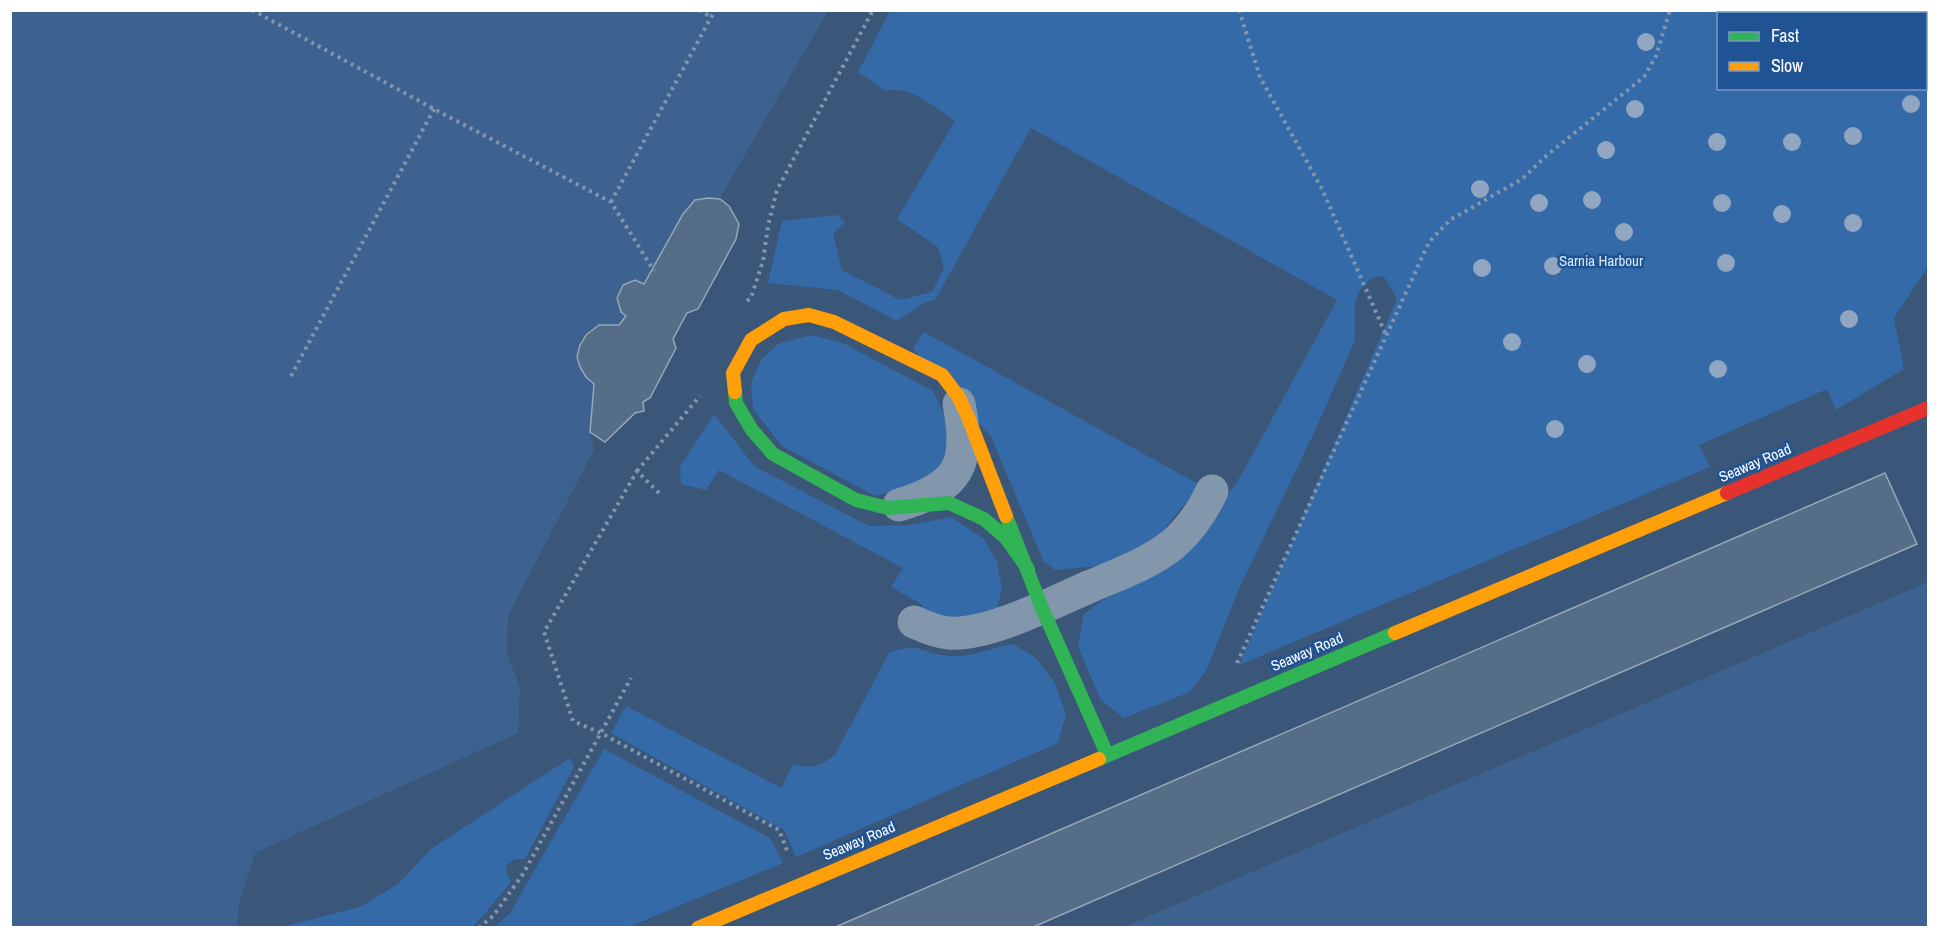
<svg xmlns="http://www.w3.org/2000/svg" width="1939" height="938" font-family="'Archivo Narrow',sans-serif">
	<rect width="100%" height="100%" fill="#3a5679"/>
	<path fill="#356aa9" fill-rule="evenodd" d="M890,11H1928V267L1894,318L1904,369L1836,410L1827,389L1699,445L1710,467L1239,665L1397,299L1385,278L1379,276L1369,280L1360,290L1355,303V340L1319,422L1238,591L1207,669L1190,692L1124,718L1101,700L1078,647L1084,614L1101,601L1161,571L1201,537L1243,472L1337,300L1031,128L935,300L926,302L897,321L838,290L768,283L782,221L837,215L845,222L833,234L842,270L900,300L932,292L944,268L938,247L897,219L955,121C936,108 910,85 886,91L858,72ZM1718,14H1926V88H1718Z
		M924,332L1200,485L1158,537L1109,565L1055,570L1043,560L991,437L913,349Z
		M811,335L843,343L933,391L947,421L948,454L929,483L875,496L782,446L753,409L751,382L762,359L778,344Z
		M714,414L754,466L869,526L910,525L951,517L984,539L997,562L1002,587L997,609L970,622L917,615L923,605L891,587L903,568L719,470L706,490L681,484L680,467Z
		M1013,644L1036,658L1054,681L1066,714L1058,743L796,857L784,830L611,733L626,706L781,788L793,764C809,770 823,766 836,753L889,653C921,641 921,654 949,656C971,658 991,648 1013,644Z
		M604,749L770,838L783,863L628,927H495L510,913Z
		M570,758L574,767L525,859H515L507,865L506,871L511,882L475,925L470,928L282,927L360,907L398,884L431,849Z"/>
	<path fill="#3e628f" d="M10,11H828L720,198L694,200C685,212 676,223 670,236C661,253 656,269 644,283L634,280L622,285L616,298L621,312L626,316L620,325C613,325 606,324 600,326C570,333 574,367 593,384L590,432L594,450L508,616L507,653L520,688L518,733L255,853L239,903L237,927H11Z
		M1928,582V927H1123Z"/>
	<path fill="#566d88" stroke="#97a7ba" stroke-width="1.5" d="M708,198L720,199L729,206L739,224L736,239L698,309L687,313L673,339L676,348L650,398L643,402L644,411L635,413L605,442L590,432L594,384L586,377L580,367L577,357L580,345L586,335L599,325H619L626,316L621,312L617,298L623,285L635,280L644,284L683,214L695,200Z
		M1885,473L1917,544L1031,928H833Z"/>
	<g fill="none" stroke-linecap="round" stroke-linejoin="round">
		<path stroke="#8296ac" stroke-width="4" stroke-dasharray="3 4.5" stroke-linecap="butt" d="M252,10L434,109L611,202L654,271
			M699,10L711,17
			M1239,10L1260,77L1322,189L1386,335
			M611,202L715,10
			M747,301L751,298L763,261L768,226L777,190L873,10
			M291,376L434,109
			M637,471L700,396
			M659,493L637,471L544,632L573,721L601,733L779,830L788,853
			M1237,663L1429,242L1450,220L1522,179L1546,156L1644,77L1656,56L1670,10
			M479,928L494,915L523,874L631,678"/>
		<path stroke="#8296ac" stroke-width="33" d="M899,505C959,487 971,465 959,404
			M914,622C925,627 937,632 949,633C988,636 1054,602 1091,586C1119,574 1148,564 1172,545C1190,530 1202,512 1212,491"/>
		<path stroke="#30b455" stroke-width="14" d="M735,392L736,403L752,430L773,454L856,500L888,508L949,503L984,519L1006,538L1028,569
			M1006,516L1042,608L1107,754
			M1099,759L1395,633"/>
		<path stroke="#ff9f0a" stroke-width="14" d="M735,392L733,373L751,340L784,319L809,315L834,322L942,375L958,396L968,417L1006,516
			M1395,633L1727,493
			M698,928L1099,759"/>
		<path stroke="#e5322d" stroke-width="14" d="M1727,493L1928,408"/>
	</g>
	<g fill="#91a6c0">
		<circle cx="1646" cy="42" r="9"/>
		<circle cx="1911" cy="104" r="9"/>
		<circle cx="1635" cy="109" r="9"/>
		<circle cx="1853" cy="136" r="9"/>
		<circle cx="1717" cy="142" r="9"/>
		<circle cx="1792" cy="142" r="9"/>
		<circle cx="1606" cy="150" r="9"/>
		<circle cx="1480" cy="189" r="9"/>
		<circle cx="1592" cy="200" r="9"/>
		<circle cx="1539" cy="203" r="9"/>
		<circle cx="1722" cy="203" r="9"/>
		<circle cx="1782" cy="214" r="9"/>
		<circle cx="1853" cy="223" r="9"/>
		<circle cx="1624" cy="232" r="9"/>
		<circle cx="1726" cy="263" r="9"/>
		<circle cx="1553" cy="266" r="9"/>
		<circle cx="1482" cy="268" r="9"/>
		<circle cx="1849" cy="319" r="9"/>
		<circle cx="1512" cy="342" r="9"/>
		<circle cx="1587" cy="364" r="9"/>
		<circle cx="1718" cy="369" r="9"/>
		<circle cx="1555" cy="429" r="9"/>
	</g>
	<g text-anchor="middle" stroke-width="5" stroke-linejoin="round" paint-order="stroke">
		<g font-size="15" fill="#d8e8fa" stroke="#1f5394">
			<text x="1601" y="266">Sarnia Harbour</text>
		</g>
		<g font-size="15" fill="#fff" stroke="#1f5394">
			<text transform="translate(1755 463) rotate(-23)" y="5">Seaway Road</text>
			<text transform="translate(1307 652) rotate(-23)" y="5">Seaway Road</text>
			<text transform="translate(859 841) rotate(-23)" y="5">Seaway Road</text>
		</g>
	</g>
	<rect width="1939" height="938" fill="none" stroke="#ffffff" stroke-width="24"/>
	<rect x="1717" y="12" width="210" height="78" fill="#1f5394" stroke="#7998bf" stroke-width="1.5"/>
	<rect x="1729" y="32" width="30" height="9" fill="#30b455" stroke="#7998bf" stroke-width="1.5"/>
	<text x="1771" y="42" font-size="18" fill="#ffffff">Fast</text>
	<rect x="1729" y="62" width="30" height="9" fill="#ff9f0a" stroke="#7998bf" stroke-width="1.5"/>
	<text x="1771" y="72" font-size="18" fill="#ffffff">Slow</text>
</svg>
